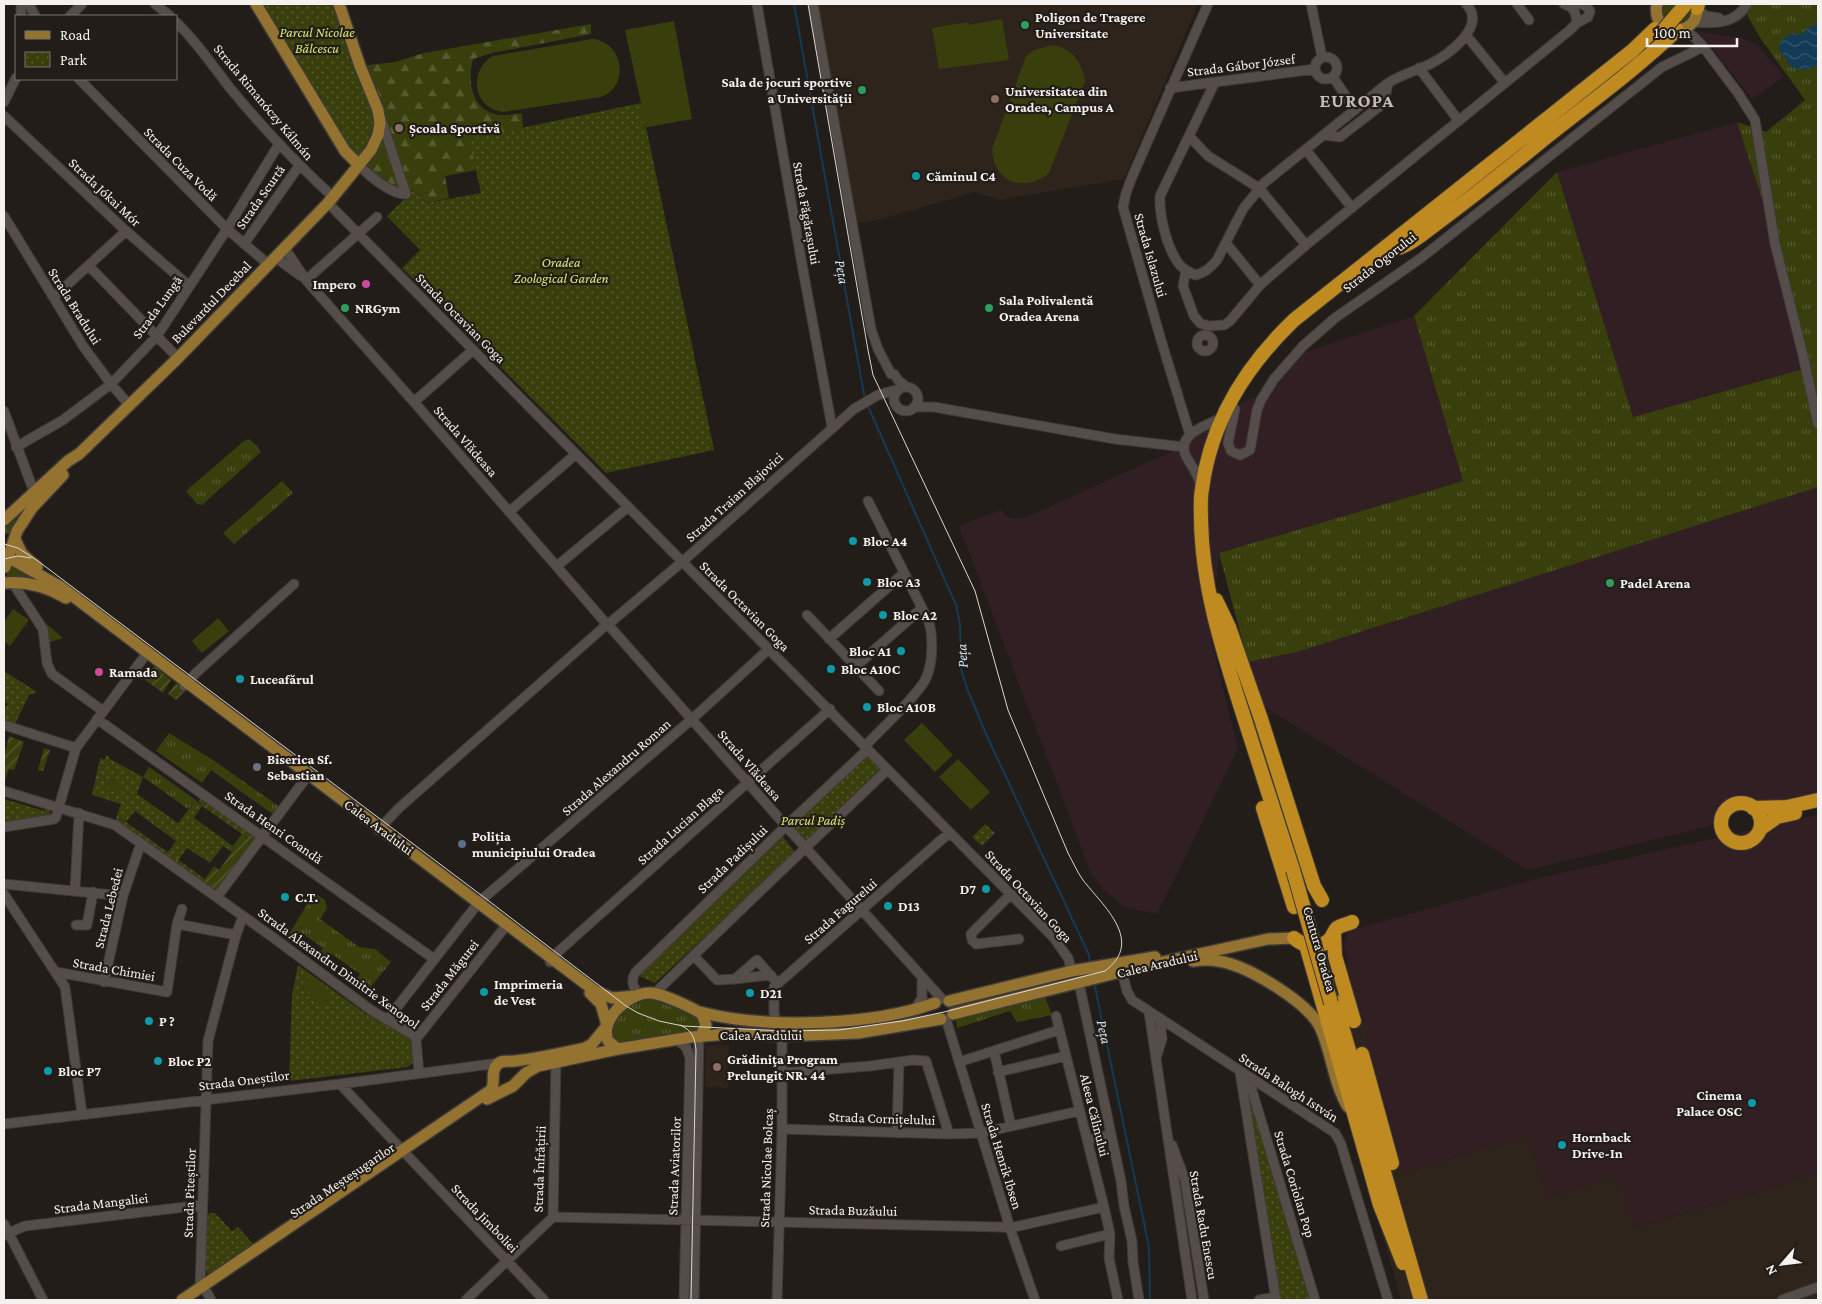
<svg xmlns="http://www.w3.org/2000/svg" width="1822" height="1304" font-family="'Crimson Pro',serif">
	<defs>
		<pattern id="grass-tufts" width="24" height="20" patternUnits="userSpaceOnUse" patternTransform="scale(1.25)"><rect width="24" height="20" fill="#383f0c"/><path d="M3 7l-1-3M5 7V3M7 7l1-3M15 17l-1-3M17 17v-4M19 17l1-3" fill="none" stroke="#555b30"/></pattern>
		<pattern id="forest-firs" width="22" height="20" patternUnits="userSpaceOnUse" patternTransform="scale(1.25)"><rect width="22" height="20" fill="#383f0c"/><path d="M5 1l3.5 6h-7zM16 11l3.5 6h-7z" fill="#555b30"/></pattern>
		<pattern id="park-dots" width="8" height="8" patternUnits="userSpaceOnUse" patternTransform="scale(1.25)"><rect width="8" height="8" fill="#383f0c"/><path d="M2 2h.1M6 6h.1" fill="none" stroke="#555b30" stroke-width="1.8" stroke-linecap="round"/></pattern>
		<pattern id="garden-furrows" width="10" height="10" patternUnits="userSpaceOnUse" patternTransform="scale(1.25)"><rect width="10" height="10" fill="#383f0c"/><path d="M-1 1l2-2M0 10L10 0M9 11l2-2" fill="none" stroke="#555b30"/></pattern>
		<pattern id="water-waves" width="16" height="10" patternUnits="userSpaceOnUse" patternTransform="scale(1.25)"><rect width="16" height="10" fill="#133b57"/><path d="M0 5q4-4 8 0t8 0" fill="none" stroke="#36586f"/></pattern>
	</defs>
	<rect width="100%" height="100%" fill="#221d18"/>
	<path fill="#311f24" d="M1698,31L1745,39L1758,46L1784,76L1752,99Z
		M1737,122L1763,202L1779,278L1803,369L1633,417L1557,172Z
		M1414,316L1463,481L1219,553L1211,640L1238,749L1157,914L1124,907L1100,886L1091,873L959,526L1000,510L1011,519L1024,518L1173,451L1192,426L1245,401L1268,395L1293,356Z
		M1818,487V800L1735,804L1726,810L1717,822L1706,827L1528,870L1263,706L1248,662L1297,652Z
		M1818,815V1174L1633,1228L1618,1177L1548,1199L1528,1136L1403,1173L1348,963L1344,945L1348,931L1535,879Z"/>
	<path fill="#2f241c" d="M817,4H1198L1124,179L1000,200L975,192L878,220L854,224Z
		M1348,963L1403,1173L1528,1136L1548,1199L1618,1176L1634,1228L1818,1174V1300H1401L1311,980L1336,973Z
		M715,1045H729L728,1088L705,1087L706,1046Z"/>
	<path fill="url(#grass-tufts)" d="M1660,4H1693L1694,8L1685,25L1666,24L1659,7Z
		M1752,4H1818V487L1297,652L1248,662L1219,553L1463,481L1414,316L1557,172L1633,417L1803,369L1779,278L1763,202L1737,122L1766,132L1805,100L1759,36L1747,15Z
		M249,439L257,446L261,452L202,505L197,504L186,491L244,441Z
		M282,481L293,493L234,544L223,533Z
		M29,500L16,519L10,534L4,533V525Z
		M13,563L46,582L4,580Z
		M44,622L63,638L47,643Z
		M169,733L213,760L280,807L274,815L211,770L202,783L156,751Z
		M149,767L196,800L188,809L143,777Z
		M314,893L325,900L327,908L320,919L359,947L375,949L391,962L366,993L353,984L360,974L332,954L325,965L315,959L323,948L302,933L294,943L286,939Z
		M1043,991L1052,1015L1017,1022L1010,1011L957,1028L956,1019L962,1014Z
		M646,1000H654L697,1016L701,1023L700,1030L695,1034L619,1043C604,1036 615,1016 624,1009C631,1004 638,1002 646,1000Z"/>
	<path fill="url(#forest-firs)" d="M591,24V34L492,53L473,59C468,80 470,107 495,114C502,117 514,114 522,113L523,128L469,139L477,170L445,176L449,198L427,203L414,190L406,194L367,175L359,165L360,66L395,62L424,53Z"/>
	<path fill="url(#park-dots)" d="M256,4H339L380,123L359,165Z
		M641,103L714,450L606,473L402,268L420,250L387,216L414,190L427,203L481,193L469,139Z
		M4,671L37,692L29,695L15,724L4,719V709L8,704L4,701Z
		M868,749L887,770L805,848L786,826Z
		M107,755L110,759L143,777L137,794L178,823L196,800L202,806L194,818L233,846L232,852L223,846L210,863L187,848L178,861L167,853L176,841L135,811L126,822L116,818L121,804L92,795L100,758L104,760Z
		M4,799L45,811L46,806L51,810L50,813L54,819L4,827Z
		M985,824L995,833L982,846L972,837Z
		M782,836L796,853L655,983L637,975Z
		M298,965L366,1014L372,1012L412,1039L414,1062L408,1067L289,1081L292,996Z
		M1240,1072L1248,1077L1315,1300H1276Z
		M210,1213H215L232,1231L238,1227L257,1248L209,1277L206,1271V1217Z"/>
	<path fill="url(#garden-furrows)" d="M154,666L171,680L163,693L145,680Z
		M176,683L185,691L176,700L168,694Z
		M9,736L24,742L14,770L9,769L4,784V757Z
		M44,748L50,750L43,771L38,770Z
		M204,794L262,835L217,897L115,825L117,819L126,822L205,879L214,866L219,870L232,852L233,846L242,834L202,806L199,801Z"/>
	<path fill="#383f0c" d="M1002,19L1009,60L939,69L932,28L968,22L969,25Z
		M674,21L692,119L643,128L641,103L625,30Z
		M592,39C623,41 631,86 601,97L503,112C473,109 468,70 493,56Z
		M1053,45C1072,48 1082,62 1085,81L1049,173C1023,194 994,182 992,149L1026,56L1034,50Z
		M13,609L29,620L10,646L4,641V622Z
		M218,618L229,631L202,653L192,641Z
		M922,723L953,755L935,772L904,740Z
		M958,759L990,792L971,810L939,777Z
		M110,779L126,785L122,794L107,788Z
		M307,977L332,996L324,1006L299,988Z"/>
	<path fill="url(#water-waves)" d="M1818,22V65L1804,70L1791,67L1778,48L1782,40L1792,33L1799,35Z"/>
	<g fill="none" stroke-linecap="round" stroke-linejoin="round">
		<path stroke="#133b57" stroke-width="2" d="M794,4L865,400
			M867,404L956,605L960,624L961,669L968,691L986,734L1089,955L1090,963
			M1094,982L1149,1247L1150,1300"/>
		<defs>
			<path id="minor" d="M29,4L35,16
				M155,4L170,16
				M757,4L803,270L832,427
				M813,4L871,329L878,349L891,374H894L898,380L907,387
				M1311,4L1322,57
				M1517,4L1529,20
				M1569,5C1578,4 1585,2 1590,11L1588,17L1577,23
				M1697,9L1706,16L1719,18
				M21,16V4
				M70,16L82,4
				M176,22C197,42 212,65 230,88C262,127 296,163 333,197
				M1693,22C1714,24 1736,24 1747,4
				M1683,29L1693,36L1701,44L1738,93L1755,120L1775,244L1802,351L1818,424
				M1466,35L1505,83
				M1315 68a11 11 0 1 1 22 0a11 11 0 1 1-22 0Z
				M1419,68L1459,121
				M1333,77L1355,110
				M79,79L227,229L268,264
				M1215,82L1160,196C1159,216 1167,248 1179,264C1182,269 1190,272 1195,275C1205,273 1210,268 1217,260L1243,209L1264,183L1388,83C1402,74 1416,71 1430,64C1449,55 1488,25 1466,4
				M1170,88L1315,69
				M4,102L16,78
				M4,116L126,231L189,286
				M1325,135L1340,137L1384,103L1388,83
				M1190,137L1208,156L1259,188L1306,245
				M1306,150L1352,208
				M359,165C368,175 392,195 406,194L381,119
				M328,203L1054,938L1068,958L1072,971
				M4,216L83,346L111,384L130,406
				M1226,243L1260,285
				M244,244L299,166
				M284,247L306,280L414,402L604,621
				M275,257L301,276
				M89,266L178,358
				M1186,270L1183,286L1194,316L1200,323L1208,326L1224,325L1230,321L1260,285L1306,245L1570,30L1577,23C1576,14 1574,6 1564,4
				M306,280L377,217
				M54,297L126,231
				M1197 343a8 8 0 1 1 16 0a8 8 0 1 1-16 0Z
				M894 399a12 12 0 1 1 24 0a12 12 0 1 1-24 0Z
				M414,402L473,350
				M914,407H934L1115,439L1184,447
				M1235,409L1228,443L1231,451L1240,455L1250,450L1257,410L1261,400L1274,379L1303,346L1335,318L1421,258L1662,67L1703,47
				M4,411L34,492L33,498
				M1190,435L1161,340L1123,207L1126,193L1132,177L1208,4
				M16,447L63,420L111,384L157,336L227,229L279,144
				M1200,484C1198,473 1191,466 1186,456C1175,435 1208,424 1222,418
				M509,512L576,454
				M557,566L628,507
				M12,582L43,629L47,663L52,674L103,711
				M807,615L879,691
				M612,621L682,562L854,409L878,395L899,389
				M611,628L786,826L942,999
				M829,639L904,573
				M855,667L922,608
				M184,686L197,672L294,584
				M97,719L434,959
				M4,725L76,748
				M865,746C879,731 921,693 927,676C933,661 933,637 929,622L868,501
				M4,791L115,825L271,936L371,1010L413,1035L416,1039L419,1073
				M4,827L54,819L56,817L76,748L147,653
				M378,830L399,808L604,627
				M4,884L123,896
				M75,891L79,813
				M4,894L65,987L82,1114
				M1011,894L971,934L972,940L976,944L1019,939
				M217,897L309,774
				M177,924L236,935L243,916
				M76,925H87L93,892
				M694,956L717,980L735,979L757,960L778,984
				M550,962L559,951L830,709
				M56,972L167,992L177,924L182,909
				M1122,972L1127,991L1132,1000L1335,1133L1341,1144L1388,1300
				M735,979L771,975
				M104,982L123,896L141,843
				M1079,983L1121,1181L1124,1206L1132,1241L1133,1262L1139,1300
				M659,995V989L754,897L887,770
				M639,996C634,988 630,982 635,973L786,826L868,749
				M915,1009L922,998V981
				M1149,1012L1192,1300
				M1056,1016L1104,1207L1110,1234L1109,1258L1118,1300
				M946,1019L1010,1228L1035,1300
				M387,1020L479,902L692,719L769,649
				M776,1022L774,1013V987L949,833
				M416,1039L505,927
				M676,1039L686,1047L690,1058L684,1300
				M994,1051L1011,1126
				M1157,1055L1162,1039L1160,1020
				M959,1062L1059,1030
				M998,1072L1066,1056
				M1240,1072L1276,1300
				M782,1073L870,1066L913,1060L926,1061L949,1134
				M1248,1077L1315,1300
				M340,1084L402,1150
				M4,1124L340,1084L499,1063
				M782,1129L949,1134L981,1133L1079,1111
				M897,1133L899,1062
				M1087,1140L1111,1134
				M1172,1145L1185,1180L1204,1300
				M406,1154L544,1300
				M553,1217L1001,1227L1010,1228L1104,1207
				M4,1224L43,1300
				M4,1235L25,1226L202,1205
				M1061,1246L1110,1234
				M200,1288L208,1041L236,935
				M206,1291L211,1300
				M466,1300L553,1217L556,1062
				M694,1300L699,1037
				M777,1300L782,1129V1036
				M1259,1300L1275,1297
				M1782,1300L1818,1287"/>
			<path id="major" d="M256,4L345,151L359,165
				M1657,4C1650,40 1704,37 1696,4
				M4,520L68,461L79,454L178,358L328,203L371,150L378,135L380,123L378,110L360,66L339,4
				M15,539L22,554L37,567
				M4,555L61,587L595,991L612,998L636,996
				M5,567L17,531L32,508L63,475
				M4,583C26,581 47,587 66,598
				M1193,961C1205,959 1219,960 1231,964C1256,972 1308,1003 1320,1027C1332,1053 1333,1082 1348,1107
				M590,993L601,1004L607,1025
				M949,1001L1072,971L1155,957
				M700,1012C765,1029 872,1026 935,1003
				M953,1014L1144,966L1268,939L1294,938
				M700,1037L706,1025L702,1014C691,1007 663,994 651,993C629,992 599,1019 608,1041L618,1049L691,1037L729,1034L782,1036L858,1033L941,1019
				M487,1099L513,1086L526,1073L538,1066L618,1049
				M182,1300L491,1090C496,1082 490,1072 497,1065C502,1059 508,1062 515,1061C539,1058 562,1053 585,1048L592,1044L606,1027"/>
			<path id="highway" d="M1697,8L1698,4
				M1395,249C1411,245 1426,231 1440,221C1474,196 1506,170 1539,143C1585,106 1634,71 1677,30
				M1216,600L1229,627L1261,719L1314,886L1322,900
				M1721 823a20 20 0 1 1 40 0a20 20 0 1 1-40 0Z
				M1263,808L1294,907
				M1753,808L1787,807L1818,800
				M1760,829L1777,817L1795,813
				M1293,870C1276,816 1258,762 1241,708C1221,646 1202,584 1201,520C1201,510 1200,499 1202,489C1211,421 1245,367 1294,320L1632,51L1655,29
				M1334,934L1335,956L1354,1021
				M1294,938C1304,947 1321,950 1331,938C1333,935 1334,931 1337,928C1341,925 1348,924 1352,922
				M1306,945L1380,1205L1403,1263
				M1335,1002L1421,1300
				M1362,1054L1392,1163"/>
		</defs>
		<use href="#minor" stroke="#3e3a37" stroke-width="11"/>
		<use href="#major" stroke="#3e3a37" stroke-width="14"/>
		<use href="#highway" stroke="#3e3a37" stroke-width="16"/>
		<use href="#minor" stroke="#544d49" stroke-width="9"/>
		<use href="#major" stroke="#947230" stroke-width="11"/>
		<use href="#highway" stroke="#bf8a20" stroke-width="14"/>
		<path stroke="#dad6d3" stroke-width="1" d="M4,544L18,548L38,561L485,898L626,1006L638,1013L659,1021L683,1026L785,1031L839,1030L902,1021L944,1012L1105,971C1145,941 1103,906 1083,880C1077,872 1073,862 1068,853L1008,710L975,591L873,375L868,350L808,4
			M4,559L18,556L31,558
			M680,1025C692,1030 695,1038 696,1050L691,1300"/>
		<defs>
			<path id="highway-bridge" d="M1660,34L1686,4
				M1293,870L1331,1003"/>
		</defs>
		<use href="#highway-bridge" stroke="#3e3a37" stroke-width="16" stroke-linecap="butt"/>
		<use href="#highway-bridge" stroke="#bf8a20" stroke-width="14"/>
	</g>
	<g fill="#2e9e5b" stroke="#221d18" stroke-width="2">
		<circle cx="1025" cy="25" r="5"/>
		<circle cx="862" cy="90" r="5"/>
		<circle cx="345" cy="308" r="5"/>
		<circle cx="989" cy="308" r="5"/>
		<circle cx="1610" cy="583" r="5"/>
	</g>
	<g fill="#8d6e63" stroke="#221d18" stroke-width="2">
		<circle cx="995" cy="99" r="5"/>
		<circle cx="399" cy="128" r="5"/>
		<circle cx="717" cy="1067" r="5"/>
	</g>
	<g fill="#0f9aa8" stroke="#221d18" stroke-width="2">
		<circle cx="916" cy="176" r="5"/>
		<circle cx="853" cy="541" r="5"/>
		<circle cx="867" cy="582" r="5"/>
		<circle cx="883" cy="615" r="5"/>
		<circle cx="901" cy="651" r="5"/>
		<circle cx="831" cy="669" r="5"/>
		<circle cx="240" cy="679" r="5"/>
		<circle cx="867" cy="707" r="5"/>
		<circle cx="986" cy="889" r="5"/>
		<circle cx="285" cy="897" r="5"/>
		<circle cx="888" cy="906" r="5"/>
		<circle cx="484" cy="992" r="5"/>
		<circle cx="750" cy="993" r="5"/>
		<circle cx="149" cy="1021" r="5"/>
		<circle cx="158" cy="1061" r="5"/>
		<circle cx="48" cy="1071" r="5"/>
		<circle cx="1752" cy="1103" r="5"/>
		<circle cx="1562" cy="1145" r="5"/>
	</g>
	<g fill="#d1479c" stroke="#221d18" stroke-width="2">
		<circle cx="366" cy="284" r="5"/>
		<circle cx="99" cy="672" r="5"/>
	</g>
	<circle fill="#6b7280" stroke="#221d18" stroke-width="2" cx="257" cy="767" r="5"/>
	<circle fill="#5c6f8a" stroke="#221d18" stroke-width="2" cx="462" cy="844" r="5"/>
	<g text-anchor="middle" stroke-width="4.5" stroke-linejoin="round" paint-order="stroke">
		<g font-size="14" font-weight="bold" fill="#f5f1ee" stroke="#221d18" text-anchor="start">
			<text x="1035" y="22">Poligon de Tragere<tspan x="1035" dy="16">Universitate</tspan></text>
			<text x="852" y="87" text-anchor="end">Sala de jocuri sportive<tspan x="852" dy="16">a Universității</tspan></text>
			<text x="1005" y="96">Universitatea din<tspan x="1005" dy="16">Oradea, Campus A</tspan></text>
			<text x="409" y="133">Școala Sportivă</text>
			<text x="926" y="181">Căminul C4</text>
			<text x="356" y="289" text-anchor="end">Impero</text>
			<text x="999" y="305">Sala Polivalentă<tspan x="999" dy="16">Oradea Arena</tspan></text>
			<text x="355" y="313">NRGym</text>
			<text x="863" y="546">Bloc A4</text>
			<text x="877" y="587">Bloc A3</text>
			<text x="1620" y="588">Padel Arena</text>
			<text x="893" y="620">Bloc A2</text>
			<text x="891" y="656" text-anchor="end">Bloc A1</text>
			<text x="841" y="674">Bloc A10C</text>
			<text x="109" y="677">Ramada</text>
			<text x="250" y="684">Luceafărul</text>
			<text x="877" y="712">Bloc A10B</text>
			<text x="267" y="764">Biserica Sf.<tspan x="267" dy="16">Sebastian</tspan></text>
			<text x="472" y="841">Poliția<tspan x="472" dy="16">municipiului Oradea</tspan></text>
			<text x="976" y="894" text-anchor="end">D7</text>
			<text x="295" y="902">C.T.</text>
			<text x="898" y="911">D13</text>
			<text x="494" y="989">Imprimeria<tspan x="494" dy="16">de Vest</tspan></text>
			<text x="760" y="998">D21</text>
			<text x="159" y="1026">P ?</text>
			<text x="727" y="1064">Grădiniţa Program<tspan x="727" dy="16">Prelungit NR. 44</tspan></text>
			<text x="168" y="1066">Bloc P2</text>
			<text x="58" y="1076">Bloc P7</text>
			<text x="1742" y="1100" text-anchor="end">Cinema<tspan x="1742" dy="16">Palace OSC</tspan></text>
			<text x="1572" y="1142">Hornback<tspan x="1572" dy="16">Drive-In</tspan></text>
		</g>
		<g font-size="14" font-style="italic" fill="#d7e875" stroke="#221d18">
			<text x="317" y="37">Parcul Nicolae<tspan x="317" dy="16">Bălcescu</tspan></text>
			<text x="561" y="267">Oradea<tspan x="561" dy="16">Zoological Garden</tspan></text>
			<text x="813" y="825">Parcul Padiș</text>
		</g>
		<g font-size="14" fill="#f5f1ee" stroke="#221d18">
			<text transform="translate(1241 65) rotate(-7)" y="5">Strada Gábor József</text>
			<text transform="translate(264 102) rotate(50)" y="5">Strada Rimanóczy Kálmán</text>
			<text transform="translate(181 164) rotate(45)" y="5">Strada Cuza Vodă</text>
			<text transform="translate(105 192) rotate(43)" y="5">Strada Jókai Mór</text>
			<text transform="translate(260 197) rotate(-55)" y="5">Strada Scurtă</text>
			<text transform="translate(807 213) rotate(80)" y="5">Strada Făgărașului</text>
			<text transform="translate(1151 255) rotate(74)" y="5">Strada Islazului</text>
			<text transform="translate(1379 262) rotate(-38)" y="5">Strada Ogorului</text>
			<text transform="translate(211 302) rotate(-46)" y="5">Bulevardul Decebal</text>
			<text transform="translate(75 306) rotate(58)" y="5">Strada Bradului</text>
			<text transform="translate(157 307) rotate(-54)" y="5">Strada Lungă</text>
			<text transform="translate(461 318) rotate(45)" y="5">Strada Octavian Goga</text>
			<text transform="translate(466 441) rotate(49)" y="5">Strada Vlădeasa</text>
			<text transform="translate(734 497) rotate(-42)" y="5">Strada Traian Blajovici</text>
			<text transform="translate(745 606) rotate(45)" y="5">Strada Octavian Goga</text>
			<text transform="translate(750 765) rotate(49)" y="5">Strada Vlădeasa</text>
			<text transform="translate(616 767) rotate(-41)" y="5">Strada Alexandru Roman</text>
			<text transform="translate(680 825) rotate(-42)" y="5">Strada Lucian Blaga</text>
			<text transform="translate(274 827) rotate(35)" y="5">Strada Henri Coandă</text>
			<text transform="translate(379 827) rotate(37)" y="5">Calea Aradului</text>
			<text transform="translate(732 859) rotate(-44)" y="5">Strada Padișului</text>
			<text transform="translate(1029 896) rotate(47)" y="5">Strada Octavian Goga</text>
			<text transform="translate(108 908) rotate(-76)" y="5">Strada Lebedei</text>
			<text transform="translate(840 911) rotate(-41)" y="5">Strada Fagurelui</text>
			<text transform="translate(1320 949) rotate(74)" y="5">Centura Oradea</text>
			<text transform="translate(1157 964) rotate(-13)" y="5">Calea Aradului</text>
			<text transform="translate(339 968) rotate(36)" y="5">Strada Alexandru Dimitrie Xenopol</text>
			<text transform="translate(114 969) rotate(10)" y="5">Strada Chimiei</text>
			<text transform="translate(449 975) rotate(-52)" y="5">Strada Măgurei</text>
			<text x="761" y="1040">Calea Aradului</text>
			<text transform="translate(244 1080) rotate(-7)" y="5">Strada Oneștilor</text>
			<text transform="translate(1289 1087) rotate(33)" y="5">Strada Balogh István</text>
			<text transform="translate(1095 1115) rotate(76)" y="5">Aleea Călinului</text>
			<text transform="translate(882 1118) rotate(2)" y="5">Strada Cornițelului</text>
			<text transform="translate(1002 1156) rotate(73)" y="5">Strada Henrik Ibsen</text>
			<text transform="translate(674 1166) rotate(-88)" y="5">Strada Aviatorilor</text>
			<text transform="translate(766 1168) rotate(-88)" y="5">Strada Nicolae Bolcaș</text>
			<text transform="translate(539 1169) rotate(-88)" y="5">Strada Înfrățirii</text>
			<text transform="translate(342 1180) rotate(-34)" y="5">Strada Meșteșugarilor</text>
			<text transform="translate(1295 1184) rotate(73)" y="5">Strada Coriolan Pop</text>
			<text transform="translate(189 1193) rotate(-88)" y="5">Strada Piteștilor</text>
			<text transform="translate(101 1203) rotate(-7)" y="5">Strada Mangaliei</text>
			<text transform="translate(853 1210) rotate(1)" y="5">Strada Buzăului</text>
			<text transform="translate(485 1218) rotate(46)" y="5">Strada Jimboliei</text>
			<text transform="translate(1204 1225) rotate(80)" y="5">Strada Radu Enescu</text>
		</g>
		<g font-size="15" font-style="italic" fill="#cee0ef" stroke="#221d18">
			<text transform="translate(842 272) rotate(80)" y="5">Peța</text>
			<text transform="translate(962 656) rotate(-94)" y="5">Peța</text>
			<text transform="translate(1104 1032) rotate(78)" y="5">Peța</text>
		</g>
		<g font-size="19" font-weight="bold" letter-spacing="1" fill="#c5bdb8" stroke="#221d18">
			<text x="1357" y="107">EUROPA</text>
		</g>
	</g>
	<rect width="1822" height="1304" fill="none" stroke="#f5f1ee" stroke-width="10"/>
	<rect x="15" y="15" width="162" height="65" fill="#221d18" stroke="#76726e"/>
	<rect x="25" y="31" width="25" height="8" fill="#947230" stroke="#76726e"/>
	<text x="60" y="40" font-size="15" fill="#f5f1ee">Road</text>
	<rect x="25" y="52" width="25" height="15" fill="url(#park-dots)" stroke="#76726e"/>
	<text x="60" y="65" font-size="15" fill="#f5f1ee">Park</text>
	<g transform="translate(1782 1264) rotate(242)" stroke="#221d18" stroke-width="4" paint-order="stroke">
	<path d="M0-4L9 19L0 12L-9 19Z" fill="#f5f1ee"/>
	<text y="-8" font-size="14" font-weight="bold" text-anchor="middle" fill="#f5f1ee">N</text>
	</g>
	<path d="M1647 38v8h90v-8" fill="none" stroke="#f5f1ee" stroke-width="2.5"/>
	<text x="1654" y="38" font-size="15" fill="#f5f1ee" stroke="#221d18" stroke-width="4" paint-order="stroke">100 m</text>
</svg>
